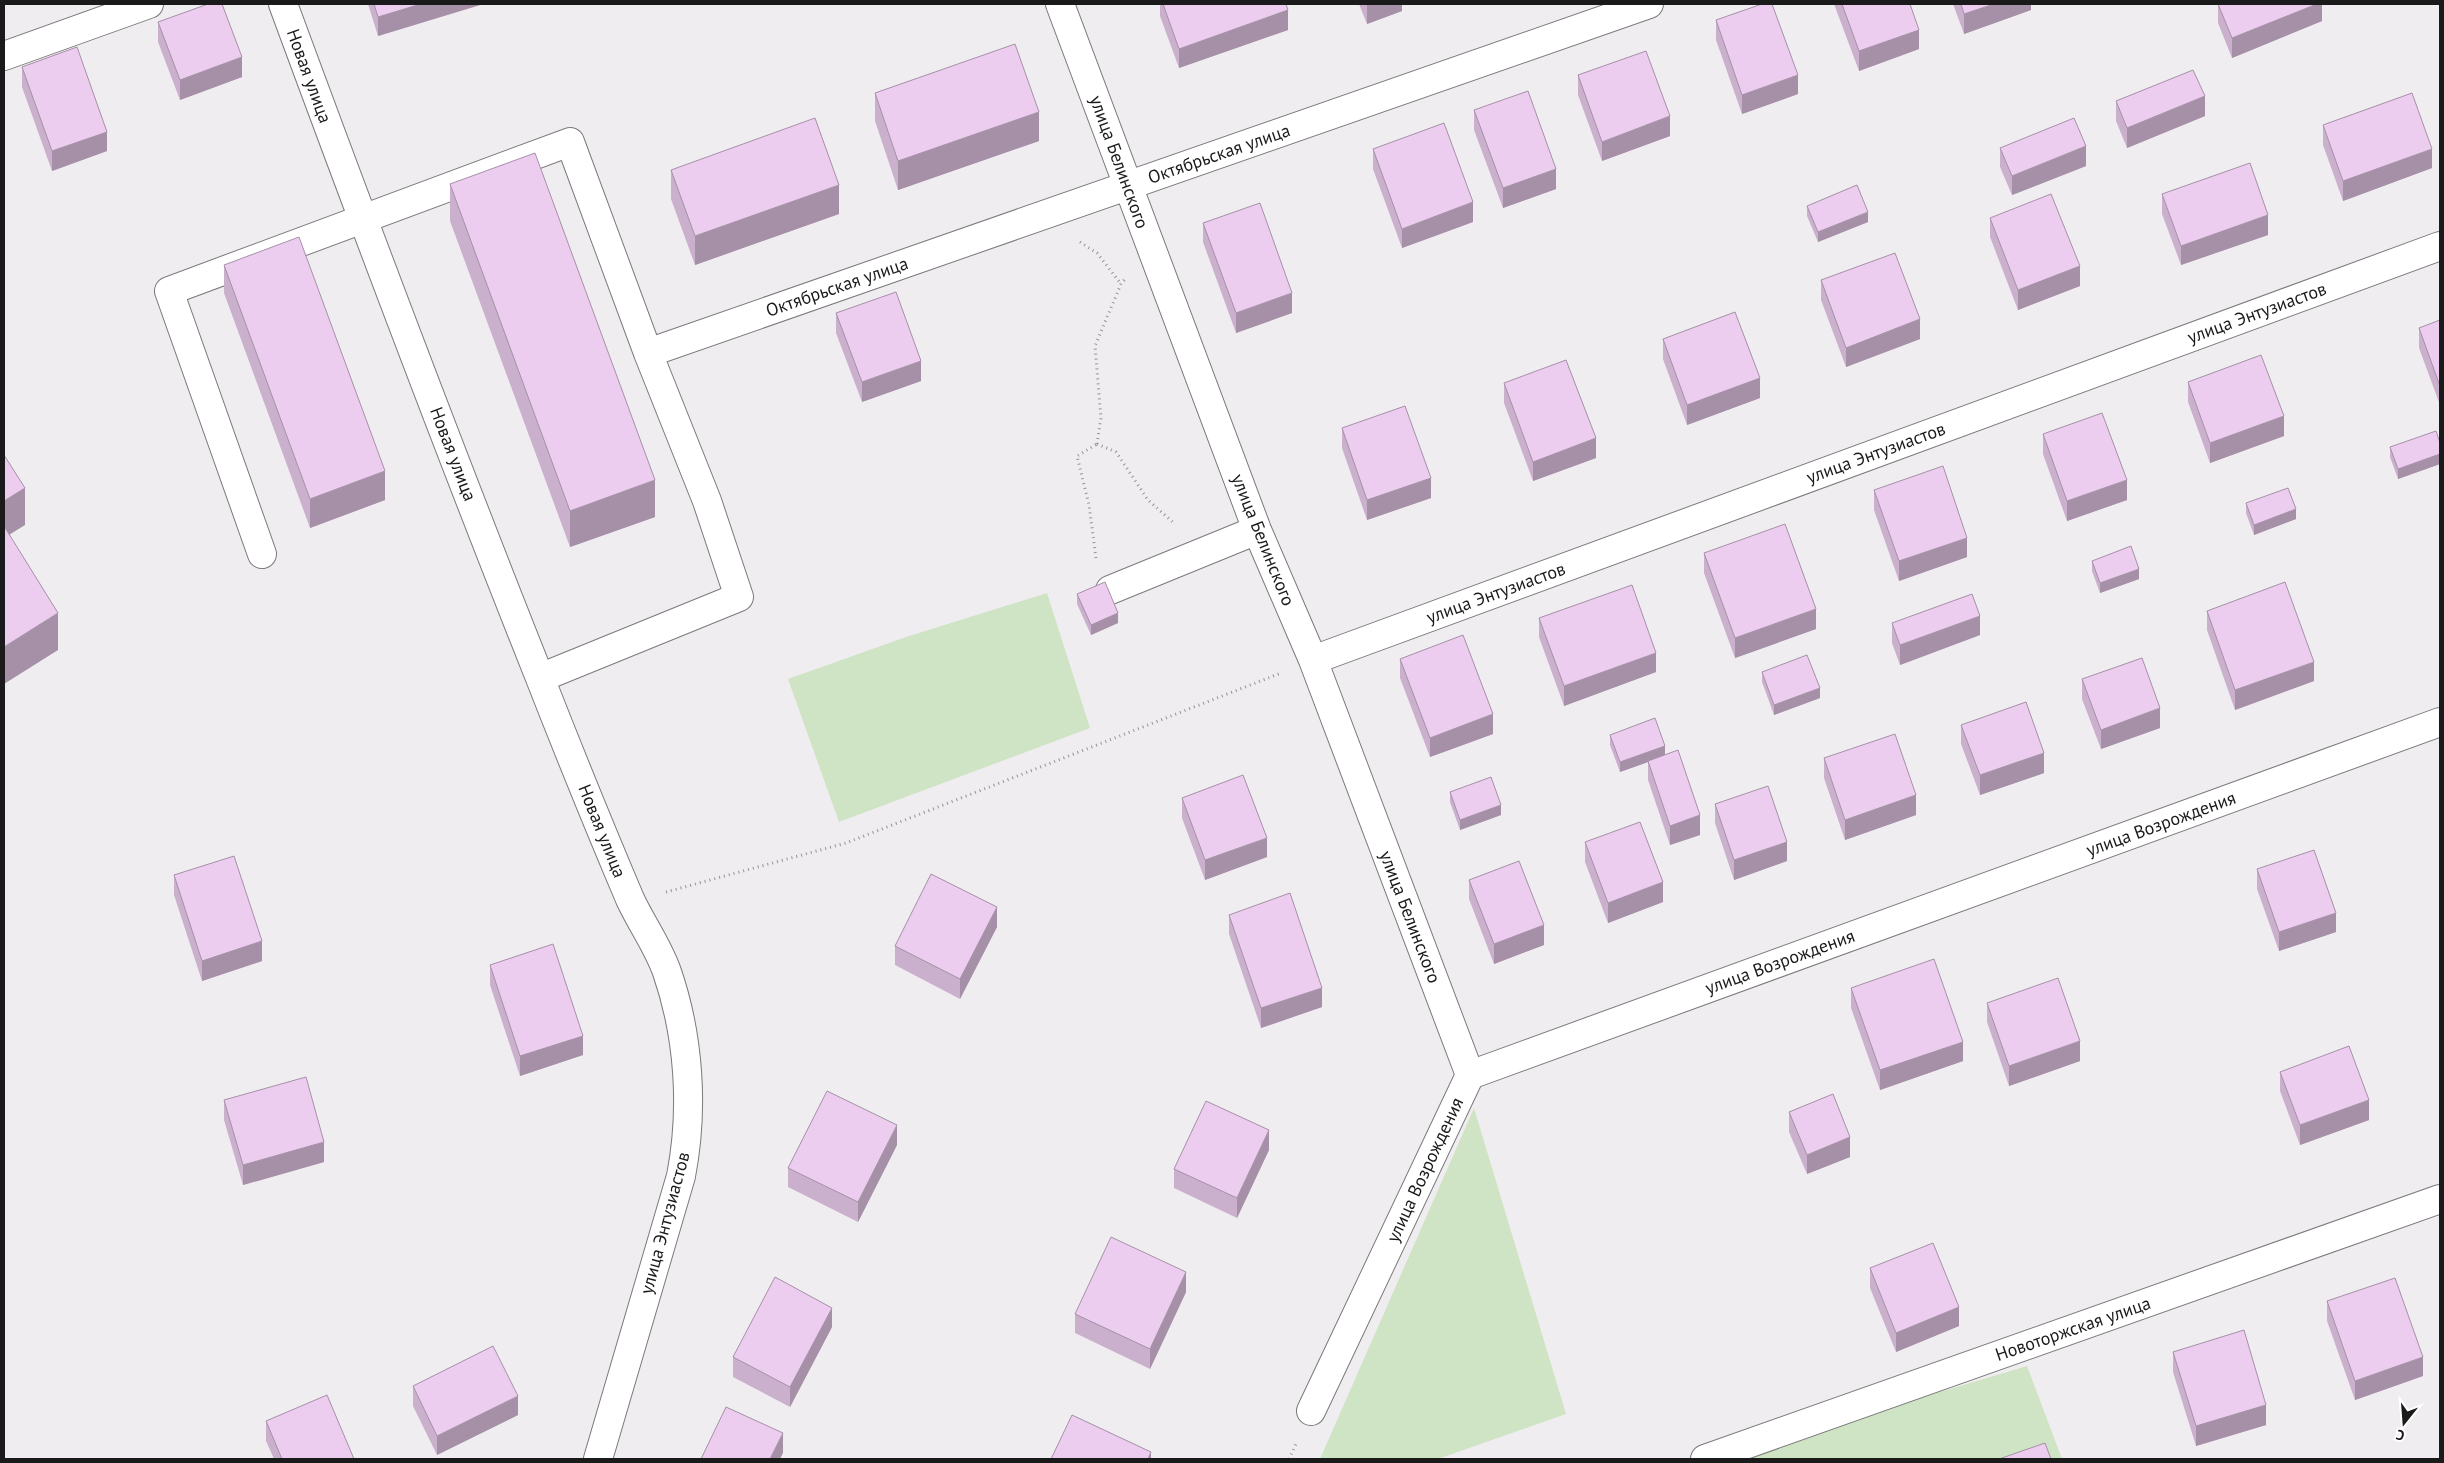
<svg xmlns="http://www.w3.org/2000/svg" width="2444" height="1463" font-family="'PT Sans',sans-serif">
	<rect width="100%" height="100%" fill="#f0edf0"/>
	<path fill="#cfe4c4" d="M1047,593L1090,728L839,822L788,679L906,637Z
		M1474,1108L1566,1414L1438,1459H1320Z
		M2027,1366L2062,1459H1715Z"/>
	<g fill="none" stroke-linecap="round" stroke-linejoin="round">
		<defs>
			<path id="minor" d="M283,4C366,229 451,455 540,678C569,752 599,826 630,899C641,923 658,946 667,972C689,1036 694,1109 681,1176L598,1459
				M1060,4L1257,530L1313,660L1470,1075
				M4,56L149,4
				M648,353L1649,4
				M262,554L169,291L570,142L648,353L707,501L739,597L540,678
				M1110,590L1257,530
				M1313,660L2440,246
				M1311,1411L1470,1075L2440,722
				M1705,1459L2440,1199"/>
		</defs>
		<use href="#minor" stroke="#7b797b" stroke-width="30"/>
		<path stroke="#959395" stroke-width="3" stroke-dasharray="1 4" stroke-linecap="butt" d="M1080,242L1097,253L1121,284
			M1097,444L1101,418L1095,346L1121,284L1125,279
			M1097,444L1116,452L1148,500L1175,524
			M1096,558L1089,505L1077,456L1097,444
			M666,892L846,843L1281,673
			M1289,1459L1296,1444"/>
		<use href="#minor" stroke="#fff" stroke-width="28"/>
	</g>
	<path fill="#cbb0ce" d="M368,4H480V5L378,36Z
		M1160,4H1286L1288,30L1179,68L1160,16Z
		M1359,4H1402V11L1367,24Z
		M1834,4H1910L1919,49L1859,71Z
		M1953,4H2031V10L1964,34Z
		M2218,4H2322V21L2232,58L2218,23Z
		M1716,20L1798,94L1742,114L1716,40Z
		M158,22L242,77L180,100L158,42Z
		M22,67L107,151L52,171L22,87Z
		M1578,75L1670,136L1602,161L1578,95Z
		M875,93L1039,141L898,190L875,121Z
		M2116,101L2205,116L2127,148L2116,121Z
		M1474,110L1556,189L1503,208L1474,130Z
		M2323,125L2432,168L2343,201L2323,145Z
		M2000,148L2086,166L2012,195L2000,167Z
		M1373,149L1473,222L1402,248L1373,169Z
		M671,170L839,214L695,265L671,199Z
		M450,184L655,517L570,547L450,221Z
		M2162,194L2268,235L2181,265L2162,214Z
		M1807,206L1868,222L1818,242L1807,216Z
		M1990,218L2080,286L2018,310L1990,237Z
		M1203,223L1292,313L1236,333L1203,242Z
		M224,265L385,500L310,528L224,293Z
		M1821,280L1920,339L1846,367L1821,300Z
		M836,313L921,381L862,402L836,333Z
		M2440,320V405L2419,348V328Z
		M1663,339L1760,398L1687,425L1663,359Z
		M2188,382L2284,436L2210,463L2188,402Z
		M1504,383L1596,458L1533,481L1504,403Z
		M1342,428L1431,498L1367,520L1342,448Z
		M2043,434L2127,500L2067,521L2043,454Z
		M2440,443V464L2398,479L2390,457V447Z
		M1874,490L1967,557L1899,581L1874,510Z
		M2246,503L2296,519L2254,535L2246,513Z
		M1704,553L1816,629L1735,658L1704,573Z
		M2092,561L2139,579L2100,593L2092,571Z
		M1077,594L1118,623L1091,635L1077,604Z
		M2207,611L2314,681L2235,710L2207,630Z
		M1539,618L1656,672L1564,706L1539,637Z
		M1892,623L1980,635L1900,665L1892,643Z
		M1400,659L1493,734L1430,757L1400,678Z
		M1762,672L1820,698L1774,715L1762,682Z
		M2082,679L2160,728L2101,749L2082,699Z
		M1961,725L2044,773L1980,795L1961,744Z
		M1610,735L1665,755L1700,835L1670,845L1648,780V762L1620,772L1610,745Z
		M1824,758L1916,815L1845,840L1824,778Z
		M1450,792L1501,815L1460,830L1450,802Z
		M1182,798L1267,857L1205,880L1182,818Z
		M1715,804L1787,861L1734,880L1715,823Z
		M1585,842L1663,902L1608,923L1585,862Z
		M2257,869L2336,932L2279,951L2257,889Z
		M174,875L262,961L202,981L174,895Z
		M1469,880L1544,945L1494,964L1469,899Z
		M1229,915L1322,1007L1261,1028L1229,934Z
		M997,927L960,999L895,965V946Z
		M490,965L583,1055L520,1076L490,985Z
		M1851,988L1963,1061L1880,1090L1851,1008Z
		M1987,1003L2080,1061L2009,1086L1987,1022Z
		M2280,1072L2369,1120L2300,1145L2280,1091Z
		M224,1100L324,1162L243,1185L224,1120Z
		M1789,1112L1850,1157L1807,1174L1789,1132Z
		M897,1145L858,1222L788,1187V1168Z
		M1269,1150L1237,1218L1174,1188V1169Z
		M1870,1268L1959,1326L1896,1352L1870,1288Z
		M1186,1292L1150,1369L1075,1333V1314Z
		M2327,1301L2423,1376L2355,1400L2327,1321Z
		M832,1327L790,1407L733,1377V1357Z
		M2173,1352L2266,1425L2196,1446L2173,1372Z
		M413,1386L518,1415L437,1455L413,1406Z
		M266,1421L354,1459H274L266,1441Z"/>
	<path fill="#a590a7" d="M421,4H480V5L378,36V17Z
		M1367,4H1402V11L1367,24Z
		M1994,4H2031V10L1964,34V14Z
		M2317,4H2322V21L2232,58V38Z
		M1288,10V30L1179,68V49Z
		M1919,30V49L1859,71V51Z
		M242,57V77L180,100V80Z
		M1798,75V94L1742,114V95Z
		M2205,96V116L2127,148V128Z
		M1039,112V141L898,190V161Z
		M1670,116V136L1602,161V142Z
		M107,132V151L52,171V151Z
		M2086,146V166L2012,195V176Z
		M2432,149V168L2343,201V181Z
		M1556,169V189L1503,208V188Z
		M839,185V214L695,265V236Z
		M1473,202V222L1402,248V229Z
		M1868,212V222L1818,242V232Z
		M2268,215V235L2181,265V246Z
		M2080,266V286L2018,310V290Z
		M1292,293V313L1236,333V313Z
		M1920,319V339L1846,367V348Z
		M921,361V381L862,402V382Z
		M1760,378V398L1687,425V405Z
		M2284,416V436L2210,463V443Z
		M1596,438V458L1533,481V462Z
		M2440,454V464L2398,479V469Z
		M385,471V500L310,528V499Z
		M1431,478V498L1367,520V500Z
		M655,480V517L570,547V511Z
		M2127,480V500L2067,521V501Z
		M25,488V525L4,538V501Z
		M2296,509V519L2254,535V525Z
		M1967,538V557L1899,581V561Z
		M2139,569V579L2100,593V583Z
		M1816,609V629L1735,658V638Z
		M58,613V650L4,684V647Z
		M1118,613V623L1091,635V625Z
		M1980,616V635L1900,665V645Z
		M1656,653V672L1564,706V686Z
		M2314,662V681L2235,710V690Z
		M1820,688V698L1774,715V705Z
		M2160,708V728L2101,749V730Z
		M1493,714V734L1430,757V738Z
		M1665,746V756L1620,772V762Z
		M2044,753V773L1980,795V775Z
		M1916,795V815L1845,840V820Z
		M1501,805V815L1460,830V820Z
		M1700,815V835L1670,845V826Z
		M1267,838V857L1205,880V860Z
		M1787,842V861L1734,880V860Z
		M1663,882V902L1608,923V903Z
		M997,907V927L960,999V979Z
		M2336,913V932L2279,951V932Z
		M1544,925V945L1494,964V944Z
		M262,941V961L202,981V961Z
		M1322,988V1007L1261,1028V1008Z
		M583,1036V1055L520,1076V1056Z
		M2080,1041V1061L2009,1086V1066Z
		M1963,1042V1061L1880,1090V1070Z
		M2369,1100V1120L2300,1145V1125Z
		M897,1125V1145L858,1222V1202Z
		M1269,1130V1150L1237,1218V1198Z
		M1850,1137V1157L1807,1174V1155Z
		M324,1142V1162L243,1185V1165Z
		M1186,1272V1292L1150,1369V1349Z
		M1959,1307V1326L1896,1352V1333Z
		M832,1308V1327L790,1407V1387Z
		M2423,1357V1376L2355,1400V1381Z
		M518,1396V1415L437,1455V1436Z
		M2266,1405V1425L2196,1446V1426Z
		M783,1433V1453L780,1459H770Z
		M1151,1452V1459H1148Z"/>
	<path fill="#eccdef" stroke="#a590a7" d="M208,4H222L242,57L180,80L158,22Z
		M374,4H421L378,17Z
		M1163,4H1286L1288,10L1179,49Z
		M1762,4H1772L1798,75L1742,95L1716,20Z
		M1842,4H1910L1919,30L1859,51Z
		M1961,4H1994L1964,14Z
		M2218,4H2317L2232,38Z
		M1015,44L1039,112L898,161L875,93Z
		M77,47L107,132L52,151L22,67Z
		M1646,51L1670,116L1602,142L1578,75Z
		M2193,70L2205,96L2127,128L2116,101Z
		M1528,91L1556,169L1503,188L1474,110Z
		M2412,93L2432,149L2343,181L2323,125Z
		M815,118L839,185L695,236L671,170Z
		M2074,118L2086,146L2012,176L2000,148Z
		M1444,123L1473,202L1402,229L1373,149Z
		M535,153L655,480L570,511L450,184Z
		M2250,163L2268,215L2181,246L2162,194Z
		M1857,185L1868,212L1818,232L1807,206Z
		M2051,194L2080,266L2018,290L1990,218Z
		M1260,203L1292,293L1236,313L1203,223Z
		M299,237L385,471L310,499L224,265Z
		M1895,253L1920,319L1846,348L1821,280Z
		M896,292L921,361L862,382L836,313Z
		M1735,312L1760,378L1687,405L1663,339Z
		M2440,320V386L2419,328Z
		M2261,355L2284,416L2210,443L2188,382Z
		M1566,360L1596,438L1533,462L1504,383Z
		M1405,406L1431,478L1367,500L1342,428Z
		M2102,413L2127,480L2067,501L2043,434Z
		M2436,431L2440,443V454L2398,469L2390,447Z
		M4,455L25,488L4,501Z
		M1943,466L1967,538L1899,561L1874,490Z
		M2288,488L2296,509L2254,525L2246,503Z
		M1785,524L1816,609L1735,638L1704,553Z
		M4,526L58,613L4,647Z
		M2131,546L2139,569L2100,583L2092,561Z
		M1105,582L1118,613L1091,625L1077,594Z
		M2285,582L2314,662L2235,690L2207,611Z
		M1632,585L1656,653L1564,686L1539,618Z
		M1972,594L1980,616L1900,645L1892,623Z
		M1463,635L1493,714L1430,738L1400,659Z
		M1807,655L1820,688L1774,705L1762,672Z
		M2142,658L2160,708L2101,730L2082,679Z
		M2026,702L2044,753L1980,775L1961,725Z
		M1655,718L1665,746L1620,762L1610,735Z
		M1895,734L1916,795L1845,820L1824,758Z
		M1678,750L1700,815L1670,826L1648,761Z
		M1243,775L1267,838L1205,860L1182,798Z
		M1491,777L1501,805L1460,820L1450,792Z
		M1768,786L1787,842L1734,860L1715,804Z
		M1640,822L1663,882L1608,903L1585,842Z
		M2314,850L2336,913L2279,932L2257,869Z
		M234,856L262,941L202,961L174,875Z
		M1519,861L1544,925L1494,944L1469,880Z
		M931,874L997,907L960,979L895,946Z
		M1290,893L1322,988L1261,1008L1229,915Z
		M553,944L583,1036L520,1056L490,965Z
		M1934,959L1963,1042L1880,1070L1851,988Z
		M2058,978L2080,1041L2009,1066L1987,1003Z
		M2349,1046L2369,1100L2300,1125L2280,1072Z
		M306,1077L324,1142L243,1165L224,1100Z
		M827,1091L897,1125L858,1202L788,1168Z
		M1833,1094L1850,1137L1807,1155L1789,1112Z
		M1206,1101L1269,1130L1237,1198L1174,1169Z
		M1111,1237L1186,1272L1150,1349L1075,1314Z
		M1933,1243L1959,1307L1896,1333L1870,1268Z
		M775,1277L832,1308L790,1387L733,1357Z
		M2395,1278L2423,1357L2355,1381L2327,1301Z
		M2244,1330L2266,1405L2196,1426L2173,1352Z
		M493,1346L518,1396L437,1436L413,1386Z
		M327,1395L354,1459H282L266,1421Z
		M726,1407L783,1433L770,1459H701Z
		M1072,1415L1151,1452L1148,1459H1051Z
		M2045,1443L2051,1459H1999Z"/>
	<g text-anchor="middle" stroke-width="5" stroke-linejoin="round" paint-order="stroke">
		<g font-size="18" fill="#1b1a1b" stroke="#fff">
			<text transform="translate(309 76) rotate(70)" y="6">Новая улица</text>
			<text transform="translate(1219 154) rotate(-19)" y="6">Октябрьская улица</text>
			<text transform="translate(1119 162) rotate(70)" y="6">улица Белинского</text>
			<text transform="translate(837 287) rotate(-19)" y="6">Октябрьская улица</text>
			<text transform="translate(2257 313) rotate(-20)" y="6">улица Энтузиастов</text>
			<text transform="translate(1876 453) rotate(-20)" y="6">улица Энтузиастов</text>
			<text transform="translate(453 454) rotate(69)" y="6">Новая улица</text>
			<text transform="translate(1263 540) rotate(68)" y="6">улица Белинского</text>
			<text transform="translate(1496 593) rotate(-20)" y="6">улица Энтузиастов</text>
			<text transform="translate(2161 824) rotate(-20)" y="6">улица Возрождения</text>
			<text transform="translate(602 831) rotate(68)" y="6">Новая улица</text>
			<text transform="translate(1410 917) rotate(69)" y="6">улица Белинского</text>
			<text transform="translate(1780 962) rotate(-20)" y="6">улица Возрождения</text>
			<text transform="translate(1425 1170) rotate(-65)" y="6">улица Возрождения</text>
			<text transform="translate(665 1223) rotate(-75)" y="6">улица Энтузиастов</text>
			<text transform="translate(2073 1329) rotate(-19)" y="6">Новоторжская улица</text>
		</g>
	</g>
	<rect width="2444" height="1463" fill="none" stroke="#1b1a1b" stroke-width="10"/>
	<g transform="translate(2404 1423) rotate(197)" stroke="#ffffff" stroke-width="4" paint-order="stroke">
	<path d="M0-4L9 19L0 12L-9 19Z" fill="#1b1a1b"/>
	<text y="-8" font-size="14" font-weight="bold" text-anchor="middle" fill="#1b1a1b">С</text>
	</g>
</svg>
